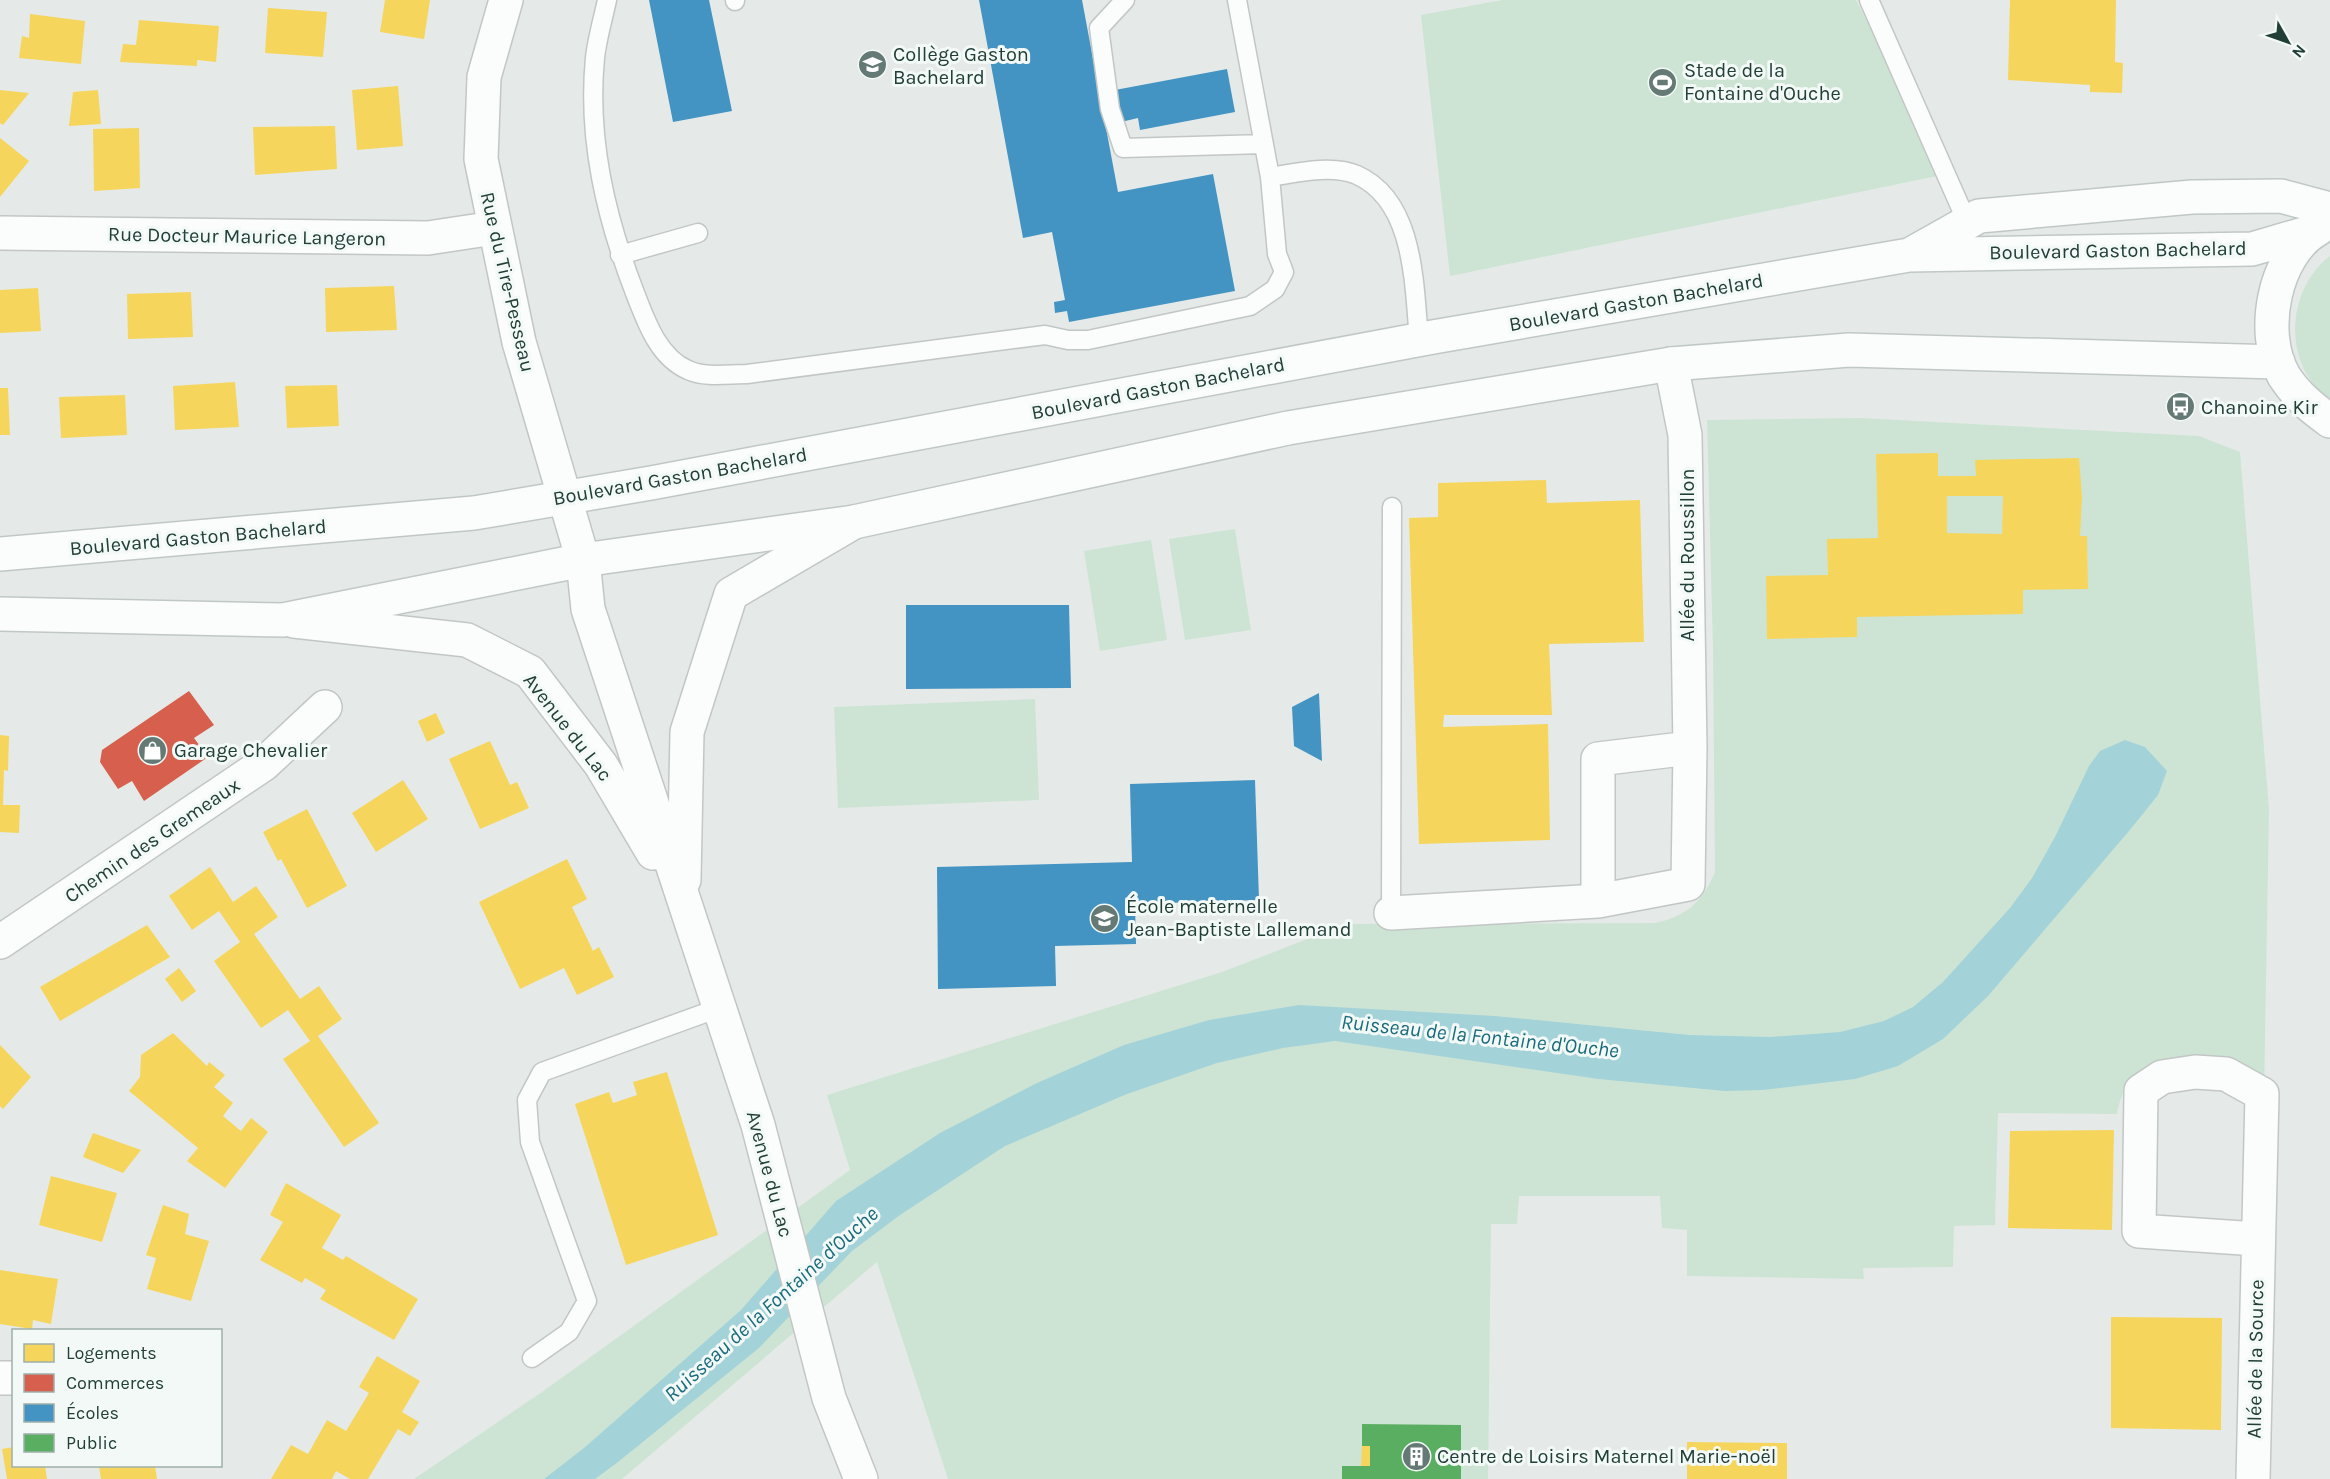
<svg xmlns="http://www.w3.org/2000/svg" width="2330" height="1479" font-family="Karla,sans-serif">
	<rect width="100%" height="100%" fill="#e5eae8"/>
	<path fill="#cde4d4" d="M1502,0H1856L1947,174L1450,276L1421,15Z
		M2330,256V399C2281,366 2286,289 2330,256Z
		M1860,418L2199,436L2240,452L2269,810L2264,1097L2152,1065C2129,1077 2122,1089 2117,1114L1998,1113L1995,1225L1954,1226L1953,1267L1863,1268L1864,1279L1687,1276V1230L1662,1228L1660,1196H1519L1517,1224H1491L1488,1479H948L877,1262L622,1479H414L542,1392L850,1170L827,1095L1222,972L1346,924L1655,923C1686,917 1703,901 1715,872L1713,650L1707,420Z
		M1235,529L1251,630L1185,640L1169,539Z
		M1151,540L1167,640L1100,651L1084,551Z
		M1035,699L1039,800L838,808L834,707Z"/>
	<path fill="#a4d2d9" d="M2125,740L2145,747L2167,771L2158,795L2129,831L1988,996L1943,1039L1898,1066L1855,1079L1763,1090L1725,1091L1599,1079L1335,1041L1283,1048L1217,1063L1127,1094L1005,1146L900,1215L852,1251L759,1348L618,1462L595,1479H544L584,1448L741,1310L836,1201L940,1133L1037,1083L1124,1045L1209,1020L1299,1005L1495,1016L1689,1035L1770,1037L1840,1032L1884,1021L1913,1007L1943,982L2010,908L2032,878L2055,837L2089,766L2100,751Z"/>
	<path fill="#f6d55c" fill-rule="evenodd" d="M385,0H430L424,39L380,32Z
		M2010,0H2116L2115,62L2123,63L2122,93L2090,92V85L2008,80Z
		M268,8L327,12L323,57L265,53Z
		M30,14L85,21L81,64L19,58L22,36L29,38Z
		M139,20L219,26L216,62L197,60V66L120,62L123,44L136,45Z
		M398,86L403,146L357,150L352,90Z
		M0,90L29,93L3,125L0,123Z
		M98,90L101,124L69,126L73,92Z
		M335,126L337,169L255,175L253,127Z
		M139,128L140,188L94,191L93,129Z
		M0,138L29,161L0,197Z
		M394,286L397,330L326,332L325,288Z
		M38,288L41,331L0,333V290Z
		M191,292L193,337L128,339L127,294Z
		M235,382L239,427L175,430L173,386Z
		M337,385L339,426L287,428L285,386Z
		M0,388H8L10,435H0Z
		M125,395L127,435L61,438L59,397Z
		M1938,453V476H1976L1975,460L2079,458L2082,497L2080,536H2087L2088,589L2023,590V614L1857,617V637L1767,639L1766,576L1828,575L1827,539L1878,538L1876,454ZM1947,496H2003L2002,534L1947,533Z
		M1546,480L1547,503L1640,500L1644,642L1549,644L1552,715H1444L1443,727L1548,724L1550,840L1419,844L1409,518L1438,517V483Z
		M436,713L445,733L427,742L418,721Z
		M0,735L9,736L8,771L4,770L3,805H20L19,833L0,832Z
		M490,741L510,785L517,782L529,808L480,829L449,759Z
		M403,780L428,819L376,852L352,813Z
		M307,809L347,886L307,908L281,859L278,861L263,832Z
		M567,859L587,899L572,907L593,951L599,947L614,977L577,995L564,968L520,989L479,902Z
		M210,867L233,902L256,886L278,917L254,934L300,999L319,986L342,1019L318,1036L379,1123L344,1147L283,1059L310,1041L288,1010L261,1028L214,961L240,942L219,911L192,930L169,896Z
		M147,925L170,957L60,1021L40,987Z
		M179,968L196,991L182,1002L165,979Z
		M173,1033L207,1066L209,1062L225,1075L214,1087L233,1103L223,1116L241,1131L251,1118L268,1132L225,1188L187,1161L198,1148L129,1091L140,1077L141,1055Z
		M0,1045L31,1077L3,1109L0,1106Z
		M667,1072L718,1235L626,1265L575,1104L609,1092L613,1103L637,1095L633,1082Z
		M2114,1130L2112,1230L2008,1228L2010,1131Z
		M93,1133L141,1150L123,1173L83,1157Z
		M51,1176L117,1193L102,1242L39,1225Z
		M286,1183L341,1215L322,1248L343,1260L346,1256L418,1299L394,1340L320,1299L326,1290L305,1278L302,1283L260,1260L283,1222L270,1215Z
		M163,1205L189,1214L185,1234L209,1241L191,1301L147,1289L156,1258L146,1255Z
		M0,1270L58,1279L51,1324L33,1320L32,1329L0,1324Z
		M2111,1317L2222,1318L2221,1430L2111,1428Z
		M377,1356L420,1381L402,1412L419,1422L410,1436L398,1429L368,1479H350L336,1471L332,1479H271L291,1445L308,1454L327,1420L346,1431L369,1393L359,1387Z
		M1687,1442L1787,1443V1479H1687Z
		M1362,1446H1370V1466H1361Z
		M14,1447V1466H45L47,1479H7L2,1449Z
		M99,1466H155L157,1479H101Z"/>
	<path fill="#d6604d" d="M189,691L214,725L194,738L208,757L144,801L132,781L118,789L100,762L102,750Z"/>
	<path fill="#4393c3" d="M649,0H709L732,111L673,122Z
		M979,0H1082L1118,192L1213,174L1235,291L1069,322L1067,311L1055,313L1054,302L1065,300L1052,232L1023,238Z
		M1227,69L1235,112L1140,130L1138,118L1121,122L1115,90Z
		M906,605H1069L1071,688L906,689Z
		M1319,693L1322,761L1294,746L1292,707Z
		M1255,780L1259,900L1135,904L1136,944L1055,946L1056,986L938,989L937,867L1132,862L1130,784Z"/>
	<path fill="#5aae61" d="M1362,1424L1461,1425V1479H1342V1466H1370V1446H1362Z"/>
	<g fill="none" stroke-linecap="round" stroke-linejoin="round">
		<defs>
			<path id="service" d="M607,0C603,19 597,39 595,58C587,139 606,218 635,293C646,321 658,357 688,370C705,378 728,374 747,374L1045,335L1068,340H1088L1250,306L1275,289L1284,272L1277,254L1270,177L1237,0
				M735,0V1
				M1125,0L1099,28L1110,109L1123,148L1264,144
				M1869,0L1967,222
				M1270,177C1295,173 1332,164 1357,175C1415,201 1414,285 1419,340
				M620,255L698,233
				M1391,913L1392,507
				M532,1358L569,1332L587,1301L530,1142L527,1100L542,1072L719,1008"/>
			<path id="minor" d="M506,0L484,77L481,159L519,342L583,560L588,609L758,1125L829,1398L861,1479
				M0,233L428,238L494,228
				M294,621L467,640L530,672L601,765L653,853
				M684,880L687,732L731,594L854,522
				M1598,901V759L1690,748
				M1391,913L1598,901L1688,884L1690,748L1685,435L1671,364
				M0,942L264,764L325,707
				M0,1378H14
				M2253,1479L2262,1094L2226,1074L2195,1072L2162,1077L2141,1091L2139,1231L2257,1239"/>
			<path id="secondary" d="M2318,229C2274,254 2259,333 2284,376C2296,395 2312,408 2330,421
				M1913,253L1979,216L2192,197L2281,196L2330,209
				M0,554L474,513L651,483L1433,337L1909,255L2252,249L2314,231
				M0,614L283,620L583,560L854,522L1288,428L1671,364L1849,350L2278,362"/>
		</defs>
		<use href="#service" stroke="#c2c7c5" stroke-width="21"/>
		<use href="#minor" stroke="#c2c7c5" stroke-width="36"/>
		<use href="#secondary" stroke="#c0c8c5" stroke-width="36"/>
		<use href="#service" stroke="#fbfcfc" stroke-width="18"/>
		<use href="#minor" stroke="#fbfcfc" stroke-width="33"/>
		<use href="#secondary" stroke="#fbfcfc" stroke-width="33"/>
	</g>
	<defs>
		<symbol id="school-disc" viewBox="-11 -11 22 22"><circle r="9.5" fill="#667a75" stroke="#f3f9f6"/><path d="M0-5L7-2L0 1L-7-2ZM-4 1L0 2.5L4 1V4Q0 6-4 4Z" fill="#fff"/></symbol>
		<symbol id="stadium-disc" viewBox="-11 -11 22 22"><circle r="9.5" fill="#667a75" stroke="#f3f9f6"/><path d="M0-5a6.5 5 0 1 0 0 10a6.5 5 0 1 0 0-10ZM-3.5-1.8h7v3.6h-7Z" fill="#fff"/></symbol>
		<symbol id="bus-disc" viewBox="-11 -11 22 22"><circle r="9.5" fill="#667a75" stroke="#f3f9f6"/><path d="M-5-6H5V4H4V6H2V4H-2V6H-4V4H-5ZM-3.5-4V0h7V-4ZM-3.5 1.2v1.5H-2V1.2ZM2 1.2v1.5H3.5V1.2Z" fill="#fff"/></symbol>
		<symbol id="shop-disc" viewBox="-11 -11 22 22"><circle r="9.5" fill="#667a75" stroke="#f3f9f6"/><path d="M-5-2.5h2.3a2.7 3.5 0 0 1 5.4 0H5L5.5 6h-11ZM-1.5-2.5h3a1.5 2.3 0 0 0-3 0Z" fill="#fff"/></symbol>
		<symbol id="building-disc" viewBox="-11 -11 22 22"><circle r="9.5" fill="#667a75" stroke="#f3f9f6"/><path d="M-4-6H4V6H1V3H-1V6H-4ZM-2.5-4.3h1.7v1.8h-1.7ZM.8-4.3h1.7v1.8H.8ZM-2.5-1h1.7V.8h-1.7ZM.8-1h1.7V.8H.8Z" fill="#fff"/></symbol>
	</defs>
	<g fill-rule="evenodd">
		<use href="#school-disc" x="856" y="48" width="33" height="33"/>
		<use href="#stadium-disc" x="1646" y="66" width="33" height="33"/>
		<use href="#bus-disc" x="2164" y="390" width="33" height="33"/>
		<use href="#shop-disc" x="136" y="734" width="33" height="33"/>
		<use href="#school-disc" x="1088" y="902" width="33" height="33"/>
		<use href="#building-disc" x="1400" y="1440" width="33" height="33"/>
	</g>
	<g text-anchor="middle" stroke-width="6" stroke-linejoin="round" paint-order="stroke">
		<g font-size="20" fill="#213e37" stroke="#f3f9f6" text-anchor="start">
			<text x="893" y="61">Collège Gaston<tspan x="893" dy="23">Bachelard</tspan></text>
			<text x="1684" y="77">Stade de la<tspan x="1684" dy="23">Fontaine d'Ouche</tspan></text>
			<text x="2201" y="414">Chanoine Kir</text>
			<text x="174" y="757">Garage Chevalier</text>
			<text x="1126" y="913">École maternelle<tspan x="1126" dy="23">Jean-Baptiste Lallemand</tspan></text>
			<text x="1437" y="1463">Centre de Loisirs Maternel Marie-noël</text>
		</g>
		<g font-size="20" fill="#213e37" stroke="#f3f9f6">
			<text transform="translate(247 236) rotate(1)" y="7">Rue Docteur Maurice Langeron</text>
			<text transform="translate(2118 250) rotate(-1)" y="7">Boulevard Gaston Bachelard</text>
			<text transform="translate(508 282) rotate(77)" y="7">Rue du Tire-Pesseau</text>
			<text transform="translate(1636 302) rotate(-10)" y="7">Boulevard Gaston Bachelard</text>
			<text transform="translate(1158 388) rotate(-11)" y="7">Boulevard Gaston Bachelard</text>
			<text transform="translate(680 476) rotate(-10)" y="7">Boulevard Gaston Bachelard</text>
			<text transform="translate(198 537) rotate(-5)" y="7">Boulevard Gaston Bachelard</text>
			<text transform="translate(1687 555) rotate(-90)" y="7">Allée du Roussillon</text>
			<text transform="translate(568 727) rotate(52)" y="7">Avenue du Lac</text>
			<text transform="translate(152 840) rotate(-34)" y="7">Chemin des Gremeaux</text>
			<text transform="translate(770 1174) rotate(75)" y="7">Avenue du Lac</text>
			<text transform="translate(2255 1359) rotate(-89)" y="7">Allée de la Source</text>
		</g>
		<g font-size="21" font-style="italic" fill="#196b7c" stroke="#f3f9f6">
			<text transform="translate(1480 1036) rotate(6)" y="7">Ruisseau de la Fontaine d'Ouche</text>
			<text transform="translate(771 1304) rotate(-42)" y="7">Ruisseau de la Fontaine d'Ouche</text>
		</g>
	</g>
	<rect x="12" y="1329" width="210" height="138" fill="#f3f9f6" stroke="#9faeaa" stroke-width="1.5"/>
	<rect x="24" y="1344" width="30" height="18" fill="#f6d55c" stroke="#9faeaa" stroke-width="1.5"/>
	<text x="66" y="1359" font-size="18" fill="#213e37">Logements</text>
	<rect x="24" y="1374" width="30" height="18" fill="#d6604d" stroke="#9faeaa" stroke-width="1.5"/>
	<text x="66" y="1389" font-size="18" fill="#213e37">Commerces</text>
	<rect x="24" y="1404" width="30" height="18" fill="#4393c3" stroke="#9faeaa" stroke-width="1.5"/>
	<text x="66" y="1419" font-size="18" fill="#213e37">Écoles</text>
	<rect x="24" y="1434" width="30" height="18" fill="#5aae61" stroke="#9faeaa" stroke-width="1.5"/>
	<text x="66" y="1449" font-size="18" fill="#213e37">Public</text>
	<g transform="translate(2288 42) rotate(130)" stroke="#f3f9f6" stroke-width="4.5" paint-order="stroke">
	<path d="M0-4.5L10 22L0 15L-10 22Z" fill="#213e37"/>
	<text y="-9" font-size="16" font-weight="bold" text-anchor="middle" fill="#213e37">N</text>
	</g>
</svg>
